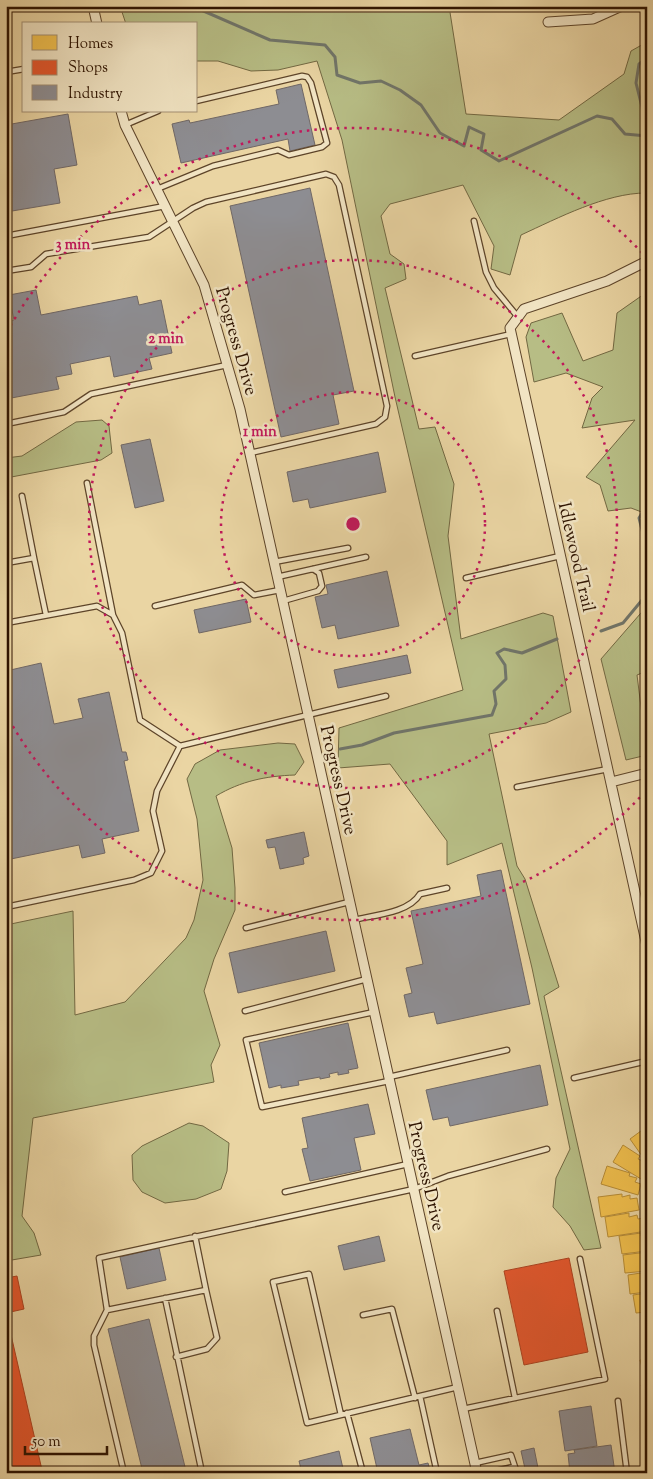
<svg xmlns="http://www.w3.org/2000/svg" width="653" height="1479" font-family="'Sorts Mill Goudy',serif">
	<rect width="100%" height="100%" fill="#ead5a3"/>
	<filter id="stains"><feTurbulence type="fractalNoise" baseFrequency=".004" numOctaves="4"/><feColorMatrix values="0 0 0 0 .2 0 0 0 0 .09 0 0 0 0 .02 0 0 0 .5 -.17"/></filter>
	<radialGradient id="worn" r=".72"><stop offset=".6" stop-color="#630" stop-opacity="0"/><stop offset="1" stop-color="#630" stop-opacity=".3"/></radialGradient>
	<path fill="#b7bd85" stroke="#726842" d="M6,6H79L80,7L6,11Z
		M120,6H449L466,114L559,120L624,74L631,51L647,42L646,193C606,193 558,218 521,235L510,275L491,269L494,246L463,185L390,204L381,216L390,254L404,264L406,279L385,288L419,429L435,427L454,484L448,536L461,639L543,613L553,616L571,712L546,723L489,734L517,866L525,879L559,987L544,996L601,1248L584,1250L570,1226L553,1207L556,1178L570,1149L532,968L502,843L447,865V841L390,764L338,768L339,728L463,690L395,397L342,140L317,61L278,70L251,71L218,61H196V24H126Z
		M647,292V514L631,508L608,511L600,485L586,477L635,420L582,428L592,398L603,387L566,373L534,382L526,337L531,323L562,313L583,361L613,350L617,313Z
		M102,420L109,426L112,453L101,460L6,478V458L22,456L76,422Z
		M647,606V671L637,675L647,755L626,760L601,659Z
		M278,743L295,744L304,762L295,775C266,776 241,781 216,796L232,848L235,888V910L214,959L204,991L220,1045L211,1065L214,1082L33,1118L22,1216L34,1233L41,1255L6,1261V925L73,911L75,1015L125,1002L186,938L194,920L203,880L197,819L187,779L195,764L220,750Z
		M189,1123L203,1126L229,1143L227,1171L221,1189L196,1199L165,1203L142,1192L133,1180L132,1155L142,1146Z"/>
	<path fill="#f2c14e" stroke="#b78d37" d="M645,1128L647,1131V1163L630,1139Z
		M623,1145L640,1156L638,1159L645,1162L642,1166L647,1171L641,1179L613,1162Z
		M607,1166L630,1173L629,1176L637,1178L635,1182L641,1184L638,1195L601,1184Z
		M622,1194V1197L630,1195V1199L637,1198L639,1210L601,1217L598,1197Z
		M629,1213V1217L637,1215L638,1219L644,1218L647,1231L608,1237L605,1217Z
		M641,1233V1236L647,1235V1251L622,1254L619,1236Z
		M647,1252V1271L625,1273L623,1255Z
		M647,1272V1292L630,1294L628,1275Z
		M647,1293V1312L636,1313L633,1295Z
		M647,1338V1354L643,1339Z
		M647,1359V1378L645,1379L640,1360Z
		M647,1383V1402L641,1385Z"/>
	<path fill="#e4572e" stroke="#ad4320" d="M569,1258L588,1352L524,1365L504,1271Z
		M17,1276L24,1309L6,1313L42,1470L30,1473H6V1278Z"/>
	<path fill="#8d8d92" stroke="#706866" d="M301,84L315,145L290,151L288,139L181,163L172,124L189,120L190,123L279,104L276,90Z
		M68,114L77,165L54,169L60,203L6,212V125Z
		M310,188L354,391L333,395L339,424L281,437L230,206Z
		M36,290L41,315L137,296L139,305L161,300L172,353L149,358L152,369L114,377L110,356L70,364L72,374L56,377L59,389L6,399V322L14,320L9,295Z
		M150,439L164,501L135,508L121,445Z
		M378,452L386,492L310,508L308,499L293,502L287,472Z
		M387,571L399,626L338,639L335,625L322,628L315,597L328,594L326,585Z
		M246,599L251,622L199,633L194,610Z
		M407,655L411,673L338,688L334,670Z
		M41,663L54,724L83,718L78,699L109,692L122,752H126L128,760L124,761L139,831L102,839L105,853L82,858L79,845L6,860V671Z
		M304,832L309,856L303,858L304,864L280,869L275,847L268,848L266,840Z
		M501,870L530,1004L437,1024L434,1012L409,1017L404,995L412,993L406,968L423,964L411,911L481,896L477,875Z
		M326,931L335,971L238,993L229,953Z
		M348,1023L358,1068L348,1070L349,1073L338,1075V1072L329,1074L330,1077L320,1079V1077L298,1081L299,1085L281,1088V1085L269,1088L259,1043Z
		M540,1065L548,1105L450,1126L448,1117L433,1120L426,1090Z
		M368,1104L375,1134L354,1138L361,1170L310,1181L302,1149L308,1148L302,1118Z
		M379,1236L385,1261L344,1270L338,1246Z
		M159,1248L166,1280L127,1289L120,1257Z
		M149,1319L186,1471L180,1473H143L108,1329Z
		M591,1406L597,1446L565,1451L559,1411Z
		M410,1429L419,1465L428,1463L430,1470L420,1473H378L370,1438Z
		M611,1445L615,1473H570L568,1454L575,1453L574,1450Z
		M534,1448L539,1473H526L521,1451Z
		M339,1451L344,1473H302L299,1461Z"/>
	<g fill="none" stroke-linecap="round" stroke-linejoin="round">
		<path stroke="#70756a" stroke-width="3" d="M192,6L270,40L325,45L335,57L337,75L360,83L381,81L400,90L421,105L440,133L464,146L469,127L484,134L481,150L499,161L597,116L612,119L625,134L647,136
			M647,58L639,64L636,83L647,127
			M647,505L639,518L643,534L647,535
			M601,631L623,623L647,594
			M340,749L362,745L394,733L492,715L496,704L494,691L506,679L505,665L497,653L504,649L522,653L557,639"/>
		<defs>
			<path id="service" d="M6,72L24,69
				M125,125L158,111
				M157,189L213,166L278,150L289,155L322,147L327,143L311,83L307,77L302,76L196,101
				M474,221L486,272L494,288L518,317
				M6,236L165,206
				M6,271L31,267L46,254L149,237L193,208L206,202L326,174L334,177L339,185L387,406L385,417L376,424L250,453
				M415,356L511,334
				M6,424L64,412L91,394L227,365
				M87,483L113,615
				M22,496L34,558
				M274,562L348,548
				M6,563L34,558L46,615
				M277,577L366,557
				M466,578L560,556
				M283,601L318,591L322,586L319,573L313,569
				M155,606L242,585L254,595L280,590
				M6,623L97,606L113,615L122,633L140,720L180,746
				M517,787L608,769
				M6,907L134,880L151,873L162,851L153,811L157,791L180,746L386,696
				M353,920C374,915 409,913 420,894L447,888
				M246,928L349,902
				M245,1011L367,979
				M374,1012L246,1040L262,1107L389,1081
				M389,1077L507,1050
				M574,1078L647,1061
				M285,1192L408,1164
				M165,1298L202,1473
				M107,1310L206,1290L195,1236
				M497,1311L515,1398
				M363,1315L392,1309L415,1398
				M176,1357L207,1349L217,1338L206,1290
				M420,1396L437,1473
				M618,1401L627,1473
				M463,1409L605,1379L580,1259
				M347,1413L363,1473
				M341,1415L309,1274L273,1282L307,1423L458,1387
				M475,1463L511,1455L517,1473
				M124,1473L94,1345V1336L107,1310L99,1258L414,1189L448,1176L547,1149
				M487,1473L513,1467"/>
			<path id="minor" d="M93,6L97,24
				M548,22L593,19L622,6
				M121,111L125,125L204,285L240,409L477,1473
				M647,261L607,281L524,309L510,328L647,946
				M611,782L647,773"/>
		</defs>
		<use href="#service" stroke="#5d4429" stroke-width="7"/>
		<use href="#minor" stroke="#5d4429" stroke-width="11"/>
		<use href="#service" stroke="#f1e4c3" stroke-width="4.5"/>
		<use href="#minor" stroke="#f1e4c3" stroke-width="9"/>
	</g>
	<g fill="none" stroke="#c2185b" stroke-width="2.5" stroke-dasharray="2.5 5">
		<circle cx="353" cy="524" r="132"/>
		<circle cx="353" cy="524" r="264"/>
		<path d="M645 792A396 396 0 0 1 7 716M7 332A396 396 0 0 1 645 256"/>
	</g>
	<g text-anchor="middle" stroke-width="5" stroke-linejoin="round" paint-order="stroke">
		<g font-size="18" fill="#2e1300" stroke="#f1e4c3">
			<text transform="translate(237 341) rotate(74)" y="6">Progress Drive</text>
			<text transform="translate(577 557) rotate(77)" y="6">Idlewood Trail</text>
			<text transform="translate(339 780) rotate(77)" y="6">Progress Drive</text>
			<text transform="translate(427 1176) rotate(77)" y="6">Progress Drive</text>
		</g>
	</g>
	<circle cx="353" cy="524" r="8" fill="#c2185b" stroke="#f1e4c3" stroke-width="2.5"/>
	<g font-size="15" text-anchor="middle" font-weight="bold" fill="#c2185b" stroke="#f1e4c3" stroke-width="5" stroke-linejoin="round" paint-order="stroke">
		<text x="73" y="249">3 min</text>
		<text x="166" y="343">2 min</text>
		<text x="260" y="436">1 min</text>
	</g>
	<rect width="653" height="1479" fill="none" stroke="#ead5a3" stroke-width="25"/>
	<rect x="8" y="8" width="638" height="1464" fill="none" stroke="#2e1300" stroke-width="2.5"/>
	<rect x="12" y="12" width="628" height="1454" fill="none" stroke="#2e1300"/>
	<rect x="22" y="22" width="175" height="90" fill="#f1e4c3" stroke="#a39075"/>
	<rect x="32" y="35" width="25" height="15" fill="#f2c14e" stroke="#a39075"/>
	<text x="68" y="48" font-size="15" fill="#2e1300">Homes</text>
	<rect x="32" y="60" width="25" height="15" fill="#e4572e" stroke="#a39075"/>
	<text x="68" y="72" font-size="15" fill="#2e1300">Shops</text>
	<rect x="32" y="85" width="25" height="15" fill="#8d8d92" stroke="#a39075"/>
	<text x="68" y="98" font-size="15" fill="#2e1300">Industry</text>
	<path d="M25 1446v8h82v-8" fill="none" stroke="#2e1300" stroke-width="2.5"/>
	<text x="32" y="1446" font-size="15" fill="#2e1300" stroke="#f1e4c3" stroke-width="4" paint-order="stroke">50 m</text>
	<rect width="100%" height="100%" filter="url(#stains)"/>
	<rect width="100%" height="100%" fill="url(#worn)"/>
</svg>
